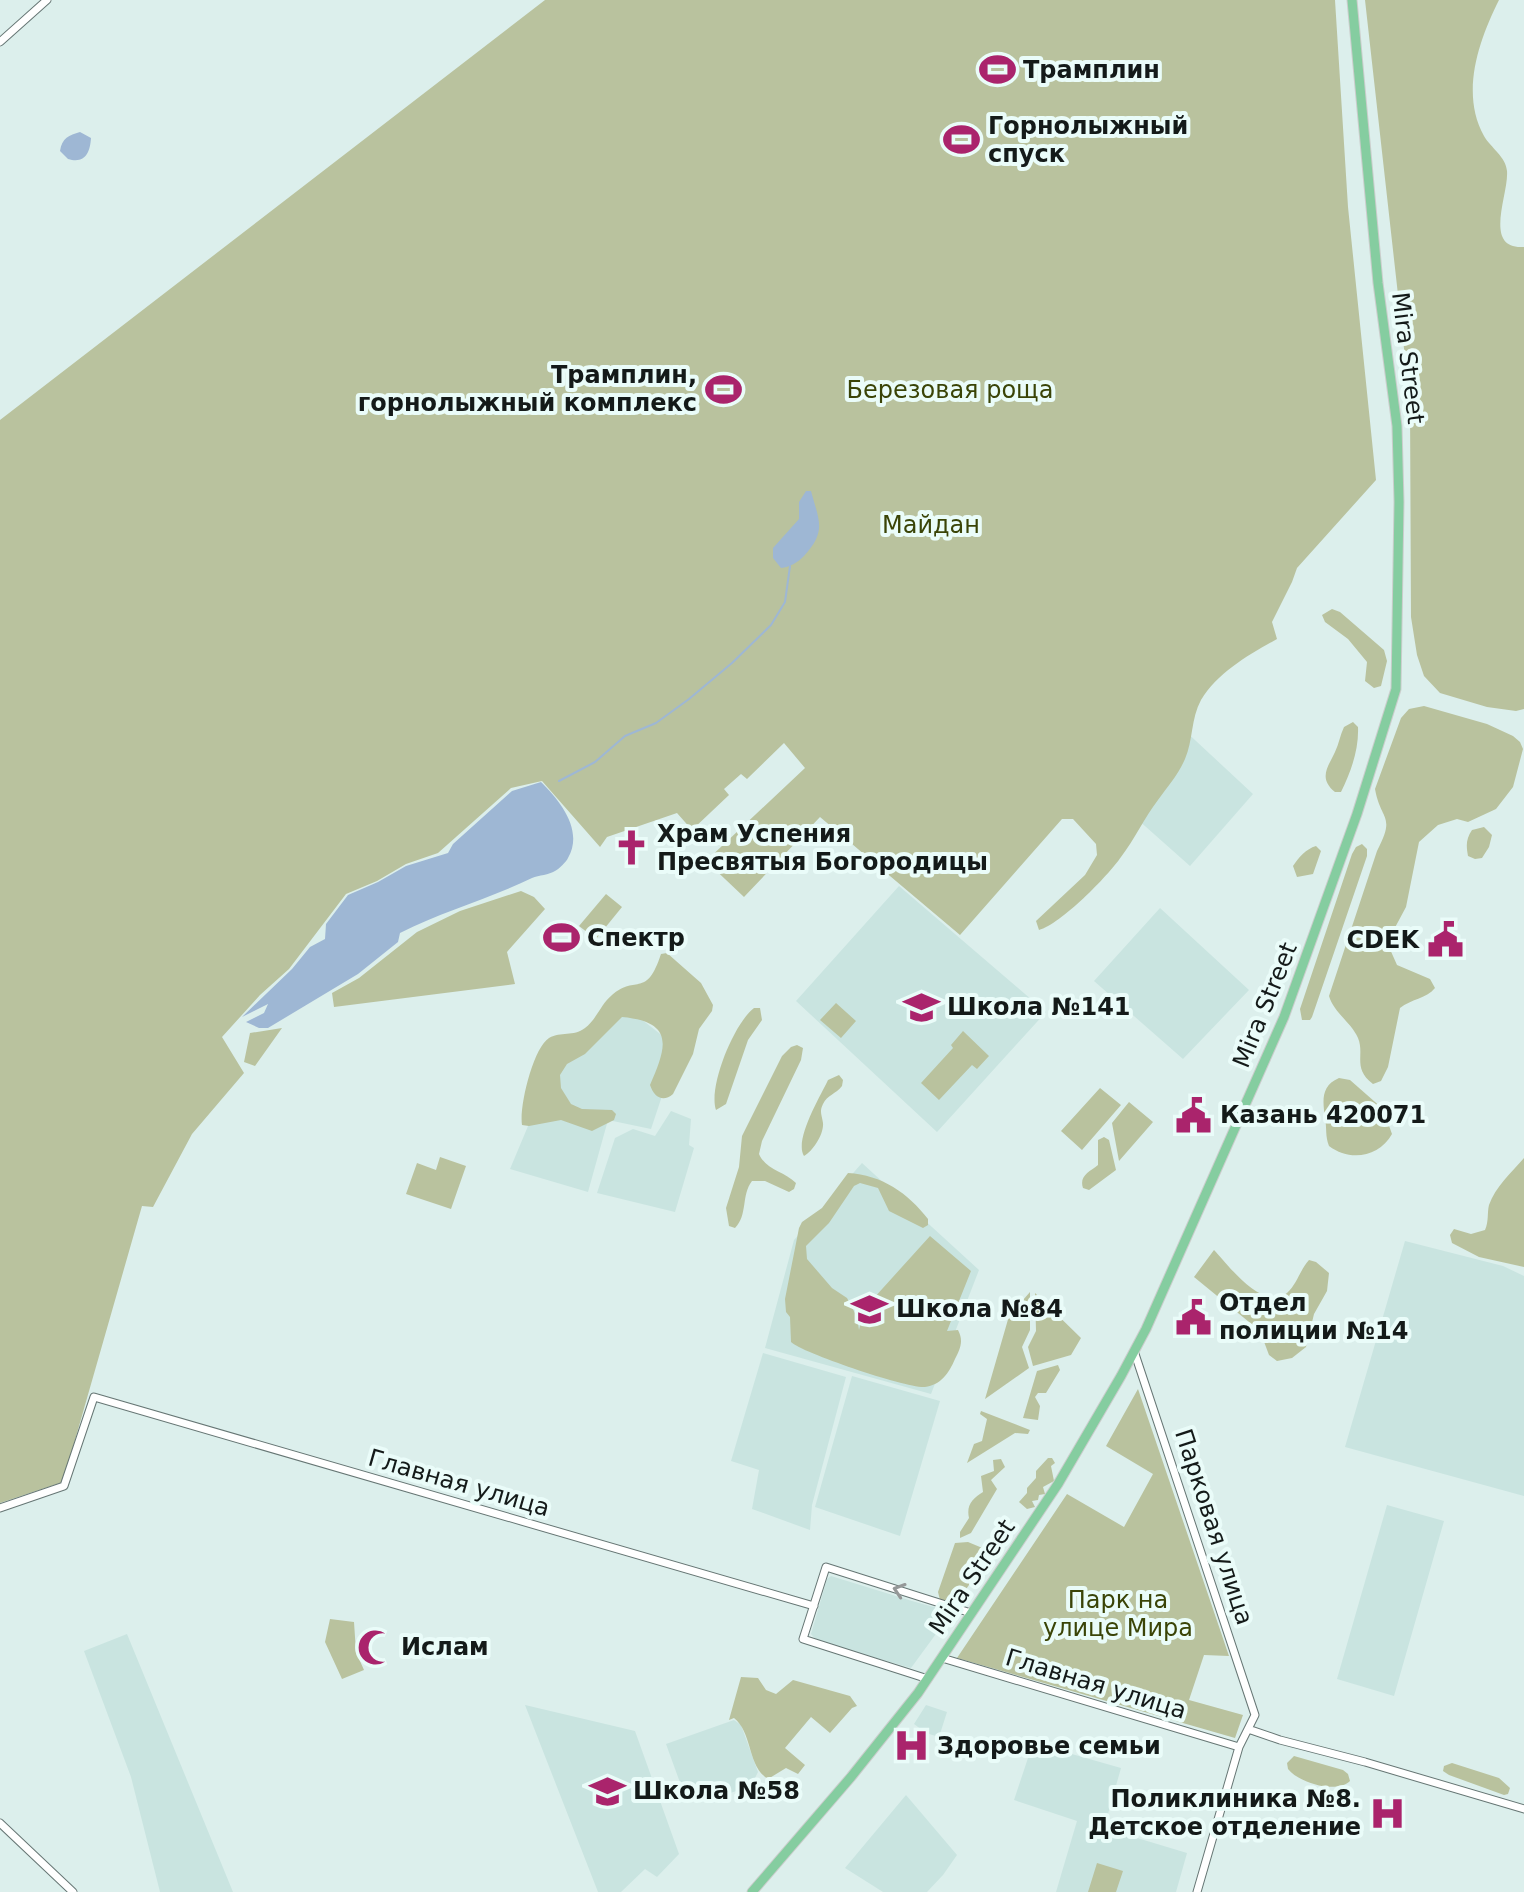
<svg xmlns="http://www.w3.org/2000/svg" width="1524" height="1892" font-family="'DejaVu Sans',sans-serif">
	<rect width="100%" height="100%" fill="#dcefec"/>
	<path fill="#c9e4e0" d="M1167,714L1253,794L1190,866L1101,787Z
		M899,886L1046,1012L937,1132L796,1001Z
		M1160,908L1249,990L1183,1059L1094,981Z
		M613,997L678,1048L651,1129L608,1120L588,1192L510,1169L544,1088Z
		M671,1111L691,1119L689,1145L694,1148L675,1212L597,1193L615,1138L633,1129L655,1136Z
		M862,1163L979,1270L931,1394L765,1348L794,1240Z
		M1405,1241L1503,1266L1524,1276V1496L1345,1447Z
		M763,1353L846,1377L812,1505L810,1530L752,1509L759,1470L731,1461Z
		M852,1376L940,1401L900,1536L815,1507Z
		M1387,1505L1444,1521L1394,1696L1337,1679Z
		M831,1576L912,1601L952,1612L911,1668L817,1641L811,1634L827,1579Z
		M127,1634L233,1892H160L131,1777L84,1651Z
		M525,1705L635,1731L679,1854L657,1877L645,1869L621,1892H598Z
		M926,1705L947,1712L939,1737L926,1733L914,1724Z
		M734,1720L741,1725L758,1772L755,1778L742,1789L713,1799L709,1791L686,1799L666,1744Z
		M1033,1743L1121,1768L1104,1828L1187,1853L1176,1892H1056L1077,1821L1014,1800Z
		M906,1795L957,1855L943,1875L927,1892H883L845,1868Z"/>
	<path fill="#b9c29e" d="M545,0H1335L1348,207L1376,480L1297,568L1292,582L1272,622L1277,639C1250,654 1218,672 1201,700C1191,718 1193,741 1185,759C1178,775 1168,786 1158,800C1144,818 1135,839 1121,857C1108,876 1061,924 1039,930L1036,921L1085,875L1097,855L1096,844L1073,819H1062L960,935L820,817L744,897L706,861L805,768L784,743L747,779L741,774L724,789L729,795L692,830L677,813L607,837L600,847L542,781L511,788L438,853L406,864L377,881L346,894L289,969L260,995L222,1037L244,1073L192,1134L153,1207L142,1206L63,1482L0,1503V420Z
		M1365,0H1499C1479,40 1460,93 1484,136C1491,148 1506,157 1507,171C1509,194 1482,250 1524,247V709L1516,711L1487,707L1440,693L1424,676L1417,655L1411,617L1410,402Z
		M1332,609L1340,612L1384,650L1387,661L1381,686L1374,688L1365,681L1367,662L1348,639L1325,622L1322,615Z
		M1424,706L1487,724L1513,736L1520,742L1523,749L1513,787L1496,809L1468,822L1457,819L1438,825L1419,842L1406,907L1391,935L1389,947L1397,965L1430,979L1435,988C1426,999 1411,999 1400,1008L1388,1067L1381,1081L1373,1084C1352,1068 1365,1055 1358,1038C1351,1022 1334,1013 1329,996L1377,851C1396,814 1381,822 1375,789L1401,718L1409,709Z
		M1353,722L1358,727C1359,749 1351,772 1341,792H1335C1318,778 1328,767 1335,752C1339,744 1340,735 1344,727Z
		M1484,827L1492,835L1489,847L1482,858L1475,859L1468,856C1466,845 1466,839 1472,830Z
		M1362,844L1367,849V856L1312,1017L1310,1020H1302L1300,1009L1352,854L1356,847Z
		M1316,846L1321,851L1313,874L1297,877L1293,866C1299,857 1306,849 1316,846Z
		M521,891L534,897L545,909L507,952L515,984L334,1007L332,993L359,978L417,932L460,911Z
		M606,894L622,907L596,939L579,926Z
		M667,953L701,983L713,1005L712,1011L699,1029L693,1054L673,1094C663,1103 654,1097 650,1085C666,1048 676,1022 622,1017L585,1054L567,1064L560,1075L561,1088L571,1104L582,1109L612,1110L616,1114L614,1120L592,1131L561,1120L529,1126L522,1125C519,1107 533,1048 549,1038C561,1031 573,1037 585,1028C596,1020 601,1004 612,995C637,974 646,999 661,954Z
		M836,1003L856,1021L841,1038L820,1020Z
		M754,1008H760L762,1020L748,1040L726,1104L716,1110C708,1087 734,1023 754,1008Z
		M282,1028L255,1066L244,1062L250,1033Z
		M963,1031L989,1056L977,1069L972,1065L939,1100L921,1083L953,1048L951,1045Z
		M797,1045L803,1048L801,1060L762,1141L759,1154C766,1170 784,1171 796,1183L794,1189L789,1192L765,1181H752C741,1195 748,1215 735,1228L729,1226L726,1208L739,1167L742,1136L782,1056L791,1047Z
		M839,1075L843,1080L842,1086C836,1094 827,1095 823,1104C819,1112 822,1115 823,1123C824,1134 813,1151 804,1156C794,1140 820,1097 828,1080Z
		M1339,1078L1350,1080L1383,1109L1392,1134C1379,1157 1350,1162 1329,1146C1325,1136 1327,1128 1325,1118C1323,1102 1320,1086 1339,1078Z
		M1100,1088L1121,1105L1082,1150L1061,1131Z
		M1129,1102L1153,1122L1119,1161L1112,1123Z
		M1104,1137L1109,1140L1116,1170L1089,1190L1083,1188C1079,1176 1089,1172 1098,1165V1140Z
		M440,1157L466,1166L451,1209L406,1194L417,1163L436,1170Z
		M1524,1158V1267L1479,1257L1452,1243L1450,1235L1454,1229L1471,1234L1485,1230C1489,1221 1487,1213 1489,1205C1495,1187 1512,1172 1524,1158Z
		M848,1173C882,1175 908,1193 928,1219V1225L923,1228L889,1211L878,1188L860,1183L854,1186L829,1223L806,1246L807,1259L832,1288L847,1298L857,1317L859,1330L864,1309L930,1236L971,1271L947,1331L958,1330C964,1341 960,1349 955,1359C949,1373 941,1385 925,1387C909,1389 802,1353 791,1342L790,1317L786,1312L785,1299L799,1228L802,1222L822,1208Z
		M1214,1250C1229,1266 1263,1312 1287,1293C1297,1284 1300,1270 1309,1260L1316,1262L1329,1273L1327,1291L1314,1314L1306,1347L1292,1358L1277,1361L1269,1355L1260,1331L1194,1277Z
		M1030,1292V1330L1022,1347L1029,1368L985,1399L1009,1316Z
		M1035,1293L1081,1338L1071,1355L1033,1366L1028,1347L1036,1331Z
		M1058,1365L1060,1370L1046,1393H1038L1035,1397L1040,1406L1038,1420L1023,1418L1037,1371Z
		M1138,1389L1229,1656L1204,1655L1189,1700L1243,1715L1235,1738L957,1658L1067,1494L1124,1527L1153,1474L1106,1446Z
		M981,1411L1030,1430L1028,1434L1015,1433L967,1463L974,1444L982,1441L987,1419L980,1414Z
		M1048,1458H1052L1055,1463L1051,1466L1054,1481L1043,1487L1045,1494L1039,1495L1038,1500L1032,1501L1035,1507L1027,1509L1019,1502L1027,1493V1488L1036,1478V1471Z
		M1001,1459L1005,1467L991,1480L997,1489L971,1533L960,1538V1532L969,1518C966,1505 973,1498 983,1492L981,1476L994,1471L993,1460Z
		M968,1542L992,1552L955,1605L940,1600L938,1592L955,1543Z
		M330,1619L354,1622L356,1652L364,1670L342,1679L325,1642Z
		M741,1677L758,1678L766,1690L776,1694L793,1680L850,1696L857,1706L852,1708L830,1733L811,1717L785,1748L805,1765L798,1774L786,1768L768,1779C747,1766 753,1733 734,1718L729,1720Z
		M1294,1756L1343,1770L1348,1774L1350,1781C1336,1794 1299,1783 1288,1769L1287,1763Z
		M1452,1763L1499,1778L1510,1788L1508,1794L1504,1795L1449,1775L1443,1771L1444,1766Z
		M1097,1863L1123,1871L1116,1892H1088Z"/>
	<path fill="#9eb7d4" d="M80,132L91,138C90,153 85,164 68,159L60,151C62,138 69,135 80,132Z
		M806,491H811C819,521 827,531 804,556C797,563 790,567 781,568L773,558V548L799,519V502Z
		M541,782C560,801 584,830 568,858C566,862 559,869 555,871C549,875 539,875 532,878C489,899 443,911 400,933L398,942L358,974L268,1028H259L246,1022L264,1013L268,1004L242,1017L292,969L310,947L325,939L326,924L348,895L378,882L406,866L448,853L453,844L512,791Z"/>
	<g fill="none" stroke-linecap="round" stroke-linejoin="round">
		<path stroke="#9eb7d4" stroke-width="2" d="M559,781L595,762L625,736L656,723L689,699L732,663L771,625L785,602L790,566"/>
		<defs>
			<path id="minor" d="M0,42L47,0
				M1134,1351L1255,1715L1239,1747L1197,1892
				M0,1508L64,1486L94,1397L814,1606
				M942,1658L1239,1747
				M928,1679L803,1639L826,1567L971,1613
				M1248,1729L1280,1740L1365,1762L1524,1809
				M0,1823L73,1892"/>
			<path id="major" d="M752,1892L851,1777L918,1693L1058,1484L1121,1376L1146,1329L1284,1017L1357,814L1396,689L1399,502L1397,426L1378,283L1352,0"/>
		</defs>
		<use href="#minor" stroke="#667674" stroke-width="9"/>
		<use href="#major" stroke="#cbcdcc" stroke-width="11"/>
		<use href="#minor" stroke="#fff" stroke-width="7"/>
		<use href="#major" stroke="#85cda0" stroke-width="9"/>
	</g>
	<defs><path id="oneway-chevron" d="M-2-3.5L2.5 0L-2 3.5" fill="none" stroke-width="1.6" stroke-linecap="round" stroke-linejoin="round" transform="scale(2)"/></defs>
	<use stroke="#959898" href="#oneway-chevron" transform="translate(899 1590) rotate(-162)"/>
	<defs>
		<symbol id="stadium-bare" viewBox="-9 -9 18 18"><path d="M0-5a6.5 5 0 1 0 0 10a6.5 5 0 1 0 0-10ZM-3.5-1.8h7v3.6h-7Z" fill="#aa246c" stroke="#eafcf9" stroke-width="2.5" paint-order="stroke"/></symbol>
		<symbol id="church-bare" viewBox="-9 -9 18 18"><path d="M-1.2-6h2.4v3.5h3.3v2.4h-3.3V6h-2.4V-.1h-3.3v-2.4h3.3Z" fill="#aa246c" stroke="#eafcf9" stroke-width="2.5" paint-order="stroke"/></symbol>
		<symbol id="civic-bare" viewBox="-9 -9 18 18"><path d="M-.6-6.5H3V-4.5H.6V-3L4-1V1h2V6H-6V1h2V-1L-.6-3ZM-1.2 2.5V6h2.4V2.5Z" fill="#aa246c" stroke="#eafcf9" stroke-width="2.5" paint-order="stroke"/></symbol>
		<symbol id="school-bare" viewBox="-9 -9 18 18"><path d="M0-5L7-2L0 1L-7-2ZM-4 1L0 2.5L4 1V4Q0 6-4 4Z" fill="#aa246c" stroke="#eafcf9" stroke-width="2.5" paint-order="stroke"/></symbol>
		<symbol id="mosque-bare" viewBox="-9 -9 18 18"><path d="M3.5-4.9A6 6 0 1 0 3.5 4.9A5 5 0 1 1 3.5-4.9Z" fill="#aa246c" stroke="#eafcf9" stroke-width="2.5" paint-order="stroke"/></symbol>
		<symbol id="hospital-bare" viewBox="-9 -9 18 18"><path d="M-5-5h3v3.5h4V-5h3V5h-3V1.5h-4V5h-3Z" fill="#aa246c" stroke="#eafcf9" stroke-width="2.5" paint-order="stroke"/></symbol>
	</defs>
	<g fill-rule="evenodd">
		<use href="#stadium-bare" x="972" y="44" width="51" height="51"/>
		<use href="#stadium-bare" x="936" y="114" width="51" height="51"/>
		<use href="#stadium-bare" x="698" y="364" width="51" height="51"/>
		<use href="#church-bare" x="606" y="822" width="51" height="51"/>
		<use href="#stadium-bare" x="536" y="912" width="51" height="51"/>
		<use href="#civic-bare" x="1420" y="914" width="51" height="51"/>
		<use href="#school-bare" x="896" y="982" width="51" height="51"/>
		<use href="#civic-bare" x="1168" y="1090" width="51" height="51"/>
		<use href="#school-bare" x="844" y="1284" width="51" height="51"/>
		<use href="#civic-bare" x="1168" y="1292" width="51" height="51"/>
		<use href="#mosque-bare" x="350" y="1622" width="51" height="51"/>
		<use href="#hospital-bare" x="886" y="1720" width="51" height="51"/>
		<use href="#school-bare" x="582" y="1766" width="51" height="51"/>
		<use href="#hospital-bare" x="1362" y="1788" width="51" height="51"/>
	</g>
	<g text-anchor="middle" stroke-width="8" stroke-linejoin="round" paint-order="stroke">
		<g font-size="24" font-weight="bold" fill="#141a19" stroke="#eafcf9" text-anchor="start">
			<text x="1023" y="78">Трамплин</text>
			<text x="988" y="134">Горнолыжный<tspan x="988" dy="28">спуск</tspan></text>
			<text x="697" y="383" text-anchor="end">Трамплин,<tspan x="697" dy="28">горнолыжный комплекс</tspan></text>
			<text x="657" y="842">Храм Успения<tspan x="657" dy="28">Пресвятыя Богородицы</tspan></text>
			<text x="587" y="946">Спектр</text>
			<text x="1419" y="948" text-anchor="end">CDEK</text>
			<text x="947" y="1015">Школа №141</text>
			<text x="1220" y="1123">Казань 420071</text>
			<text x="1219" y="1311">Отдел<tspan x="1219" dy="28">полиции №14</tspan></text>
			<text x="896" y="1317">Школа №84</text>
			<text x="401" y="1655">Ислам</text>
			<text x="937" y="1754">Здоровье семьи</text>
			<text x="633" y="1799">Школа №58</text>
			<text x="1361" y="1807" text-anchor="end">Поликлиника №8.<tspan x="1361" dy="28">Детское отделение</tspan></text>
		</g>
		<g font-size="24" fill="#141a19" stroke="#eafcf9">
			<text transform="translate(1408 358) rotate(83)" y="8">Mira Street</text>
			<text transform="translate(1265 1005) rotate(-68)" y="8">Mira Street</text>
			<text transform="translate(459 1483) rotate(16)" y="8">Главная улица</text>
			<text transform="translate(1214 1527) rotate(72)" y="8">Парковая улица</text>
			<text transform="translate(972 1577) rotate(-56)" y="8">Mira Street</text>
			<text transform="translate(1096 1684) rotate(17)" y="8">Главная улица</text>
		</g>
		<g font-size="24" fill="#3a4407" stroke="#eafcf9">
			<text x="950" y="398">Березовая роща</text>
			<text x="931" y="533">Майдан</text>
			<text x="1118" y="1608">Парк на<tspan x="1118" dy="28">улице Мира</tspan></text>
		</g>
	</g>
</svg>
